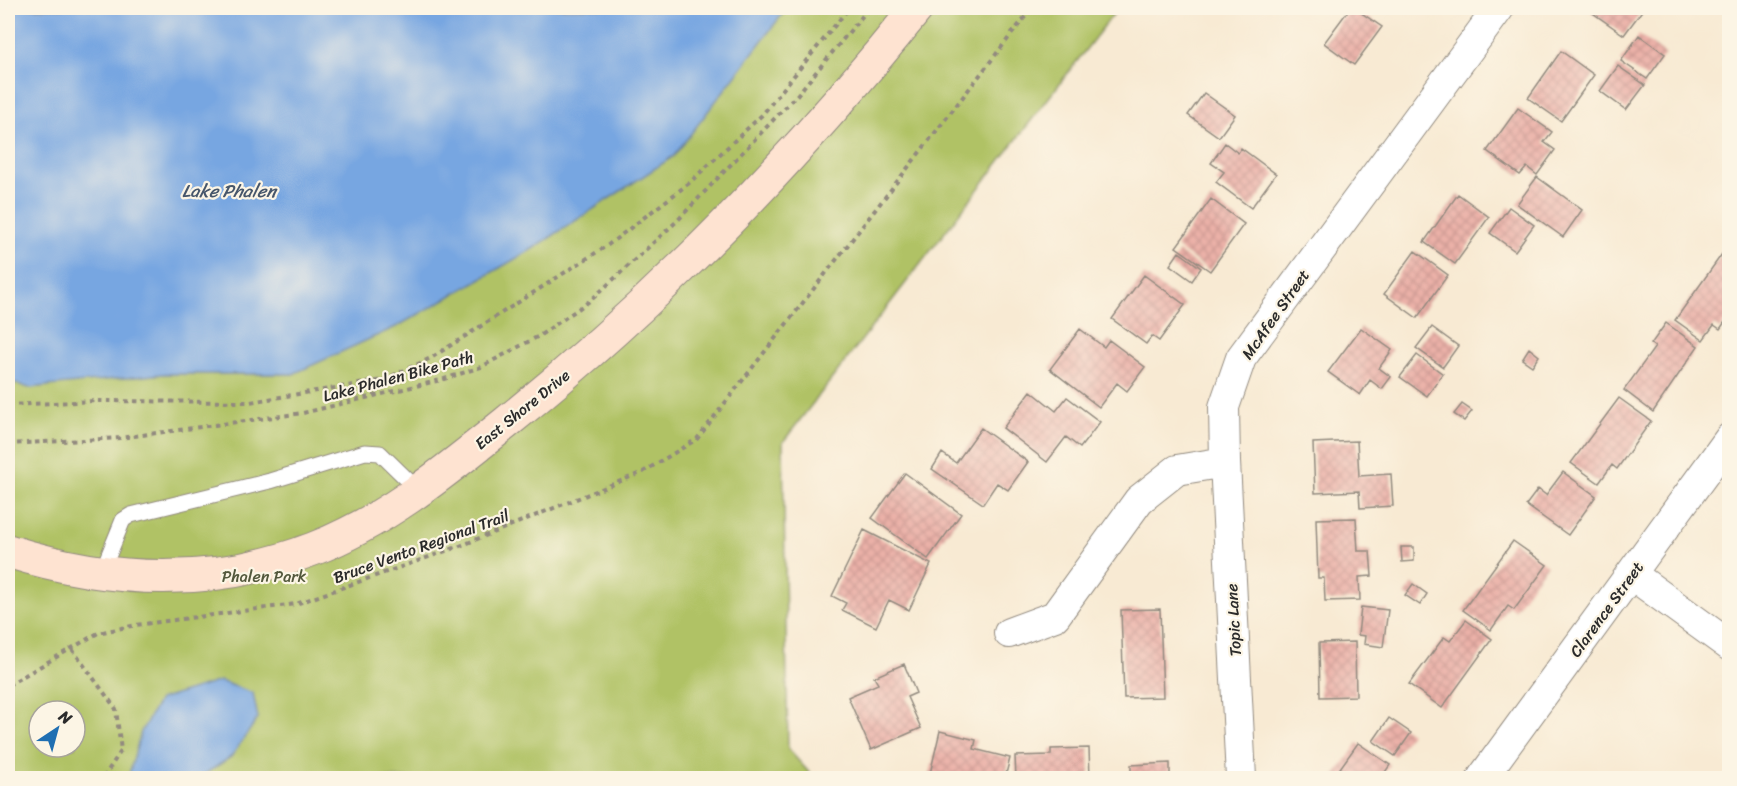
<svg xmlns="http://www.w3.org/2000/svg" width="1737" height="786" font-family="Sriracha,sans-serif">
	<defs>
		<pattern id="building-cross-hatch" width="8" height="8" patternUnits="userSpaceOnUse" patternTransform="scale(1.5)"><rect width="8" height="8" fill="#ebb1a8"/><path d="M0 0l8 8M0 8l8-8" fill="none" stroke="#ca9891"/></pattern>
	</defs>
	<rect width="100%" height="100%" fill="#fcf5e5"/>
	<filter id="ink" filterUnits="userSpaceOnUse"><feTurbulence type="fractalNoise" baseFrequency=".0167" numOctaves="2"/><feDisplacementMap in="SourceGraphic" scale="12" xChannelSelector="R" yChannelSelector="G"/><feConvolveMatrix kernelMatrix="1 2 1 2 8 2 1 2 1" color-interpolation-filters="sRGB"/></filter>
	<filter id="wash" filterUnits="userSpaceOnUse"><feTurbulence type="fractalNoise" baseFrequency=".008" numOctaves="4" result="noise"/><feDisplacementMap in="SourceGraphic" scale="24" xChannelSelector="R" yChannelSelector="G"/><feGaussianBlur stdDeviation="1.35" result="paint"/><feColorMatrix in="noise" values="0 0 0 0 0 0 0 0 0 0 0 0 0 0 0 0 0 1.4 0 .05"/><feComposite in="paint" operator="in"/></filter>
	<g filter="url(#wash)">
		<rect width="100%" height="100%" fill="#f8ead3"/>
		<path fill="#b0c265" stroke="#6e7648" stroke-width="1.5" fill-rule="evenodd" d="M787,8H1118L783,442L788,749L814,778H8V381L29,387L163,374H293L780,17ZM39,711H75V747H39Z"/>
		<path fill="#77a6e1" stroke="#516886" stroke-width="1.5" d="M8,8H787L674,156L531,250L398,326L293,374H163L29,388L8,381Z
			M220,681L253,693L258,718L231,757L199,778H128L141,732L159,700Z"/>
		<g id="blocks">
			<path fill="url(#building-cross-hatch)" d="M1350,8H1354L1382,27L1354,65L1324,43Z
				M1592,8H1644L1624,35L1590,11Z
				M1639,35L1665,54L1647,79L1621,61Z
				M1561,51L1594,75L1561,121L1528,98Z
				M1618,66L1645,85L1626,110L1600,91Z
				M1204,93L1235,115L1219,137L1188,115Z
				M1518,108L1552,132L1544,142L1555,150L1537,175L1527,167L1520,175L1487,151Z
				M1225,143L1238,153L1241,148L1276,174L1251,208L1216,182L1224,172L1211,163Z
				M1537,177L1582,210L1563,237L1517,204Z
				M1458,194L1489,217L1455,264L1424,242Z
				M1211,199L1244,224L1210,271L1176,247Z
				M1509,207L1534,225L1515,251L1490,233Z
				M1415,251L1448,275L1417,318L1384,294Z
				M1179,252L1201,268L1192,281L1170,265Z
				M1722,254L1730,259V315L1720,329L1714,325L1703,340L1675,320Z
				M1144,275L1185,305L1159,341L1152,336L1146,344L1112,319Z
				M1666,323L1698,346L1653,412L1624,390L1655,347L1651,344Z
				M1432,327L1458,346L1443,367L1416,348Z
				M1361,328L1392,350L1379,368L1391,377L1382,389L1370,380L1360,395L1328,372Z
				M1080,329L1104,347L1109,340L1145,367L1127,391L1117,383L1099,407L1050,369Z
				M1529,348L1539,356L1532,366L1522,359Z
				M1417,355L1443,374L1427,396L1400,377Z
				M1031,391L1056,411L1067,397L1100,422L1080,448L1066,437L1047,462L1003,428Z
				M1619,398L1651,421L1617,469L1612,465L1599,483L1571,463Z
				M1462,404L1472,411L1464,421L1454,414Z
				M981,428L1028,462L1008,490L997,483L983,504L932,469L942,453L956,463Z
				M1357,441L1359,476L1391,474L1393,506L1360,508L1359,491L1315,493L1313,443Z
				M1563,472L1596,496L1568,535L1526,505L1538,489L1546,495Z
				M905,473L961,514L928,559L872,518Z
				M1356,518L1358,551H1370L1372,576L1359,577L1360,600L1325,601L1324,578H1318L1316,519Z
				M864,530L931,564L909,610L889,600L876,627L842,610L846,603L832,596Z
				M1513,541L1547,565L1514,610L1508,606L1491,630L1463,610Z
				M1401,547H1414V561L1402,562Z
				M1413,584L1427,594L1420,605L1405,595Z
				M1361,607L1388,610L1383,647L1364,644L1365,636L1358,635Z
				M1160,609L1163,697L1124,698L1121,610Z
				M1466,620L1492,639L1442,708L1409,684L1444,637L1450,641Z
				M1355,642L1356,696L1320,697L1319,643Z
				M904,664L916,693L907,697L921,728L871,750L848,697L878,684L874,677Z
				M1389,718L1411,733L1395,756L1373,741Z
				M940,731L976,740L974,749L1010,758L1005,778H929Z
				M1358,743L1390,765L1381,778H1333Z
				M1089,748L1090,778H1016L1015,756L1051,755V749Z
				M1170,763V778H1131V765Z"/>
		</g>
	</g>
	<g filter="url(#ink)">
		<use href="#blocks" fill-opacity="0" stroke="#928a7f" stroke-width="1.5"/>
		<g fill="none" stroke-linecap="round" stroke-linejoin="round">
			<defs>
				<path id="lane" d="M101,574L123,520L131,515L270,481L365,452L380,453L419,491"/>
				<path id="street" d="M1631,574L1730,646
					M1009,633L1055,616L1139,500L1177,470L1225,462
					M1241,778L1225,462L1224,407L1241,358L1499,8
					M1482,778L1730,438"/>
				<path id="secondary" d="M8,551C109,583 212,588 313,549C386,521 446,471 507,422C662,297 792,163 917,8"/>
			</defs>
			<use href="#lane" stroke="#928a7f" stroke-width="17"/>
			<use href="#street" stroke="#928a7f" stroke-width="32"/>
			<use href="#secondary" stroke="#928a7f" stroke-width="35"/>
			<path stroke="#928a7f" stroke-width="4" stroke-dasharray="4.5 4.5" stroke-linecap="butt" d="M8,405L97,401L250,402L383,380L431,358L608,245L688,184L762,115L849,8
				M8,444L120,438L303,413L441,380L481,367L539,336L591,300L677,221L797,95L869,8
				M72,649L116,709L121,751L103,778
				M8,685L98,633L136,625L296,604L460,546L643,472L697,439L1032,8"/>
			<use href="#lane" stroke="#fff" stroke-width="15"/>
			<use href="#street" stroke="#fff" stroke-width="30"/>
			<use href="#secondary" stroke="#fee3d1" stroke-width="33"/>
		</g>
	</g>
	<g text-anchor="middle" stroke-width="4.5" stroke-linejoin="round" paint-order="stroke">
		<g font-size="16" fill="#2b2b2b" stroke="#fcf5e5">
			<text transform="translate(1275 314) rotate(-55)" y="6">McAfee Street</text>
			<text transform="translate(398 376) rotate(-15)" y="6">Lake Phalen Bike Path</text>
			<text transform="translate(522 409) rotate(-39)" y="6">East Shore Drive</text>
			<text transform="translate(421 546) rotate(-20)" y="6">Bruce Vento Regional Trail</text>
			<text transform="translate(1606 609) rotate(-54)" y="6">Clarence Street</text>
			<text transform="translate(1233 620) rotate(-93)" y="6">Topic Lane</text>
		</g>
		<g font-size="16" fill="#53583c" stroke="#fcf5e5">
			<text x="264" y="582">Phalen Park</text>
		</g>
		<g font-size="18" font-style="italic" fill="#46566b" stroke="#fcf5e5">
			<text x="229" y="197">Lake Phalen</text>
		</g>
	</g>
	<rect width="1737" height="786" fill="none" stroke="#fcf5e5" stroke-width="30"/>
	<g transform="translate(57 729) rotate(36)"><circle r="28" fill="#fcf5e5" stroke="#a8a49b" stroke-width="1.5"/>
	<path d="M0-4.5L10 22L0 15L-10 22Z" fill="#1f6fb2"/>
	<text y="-9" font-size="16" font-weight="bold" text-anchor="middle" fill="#2b2b2b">N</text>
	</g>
</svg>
